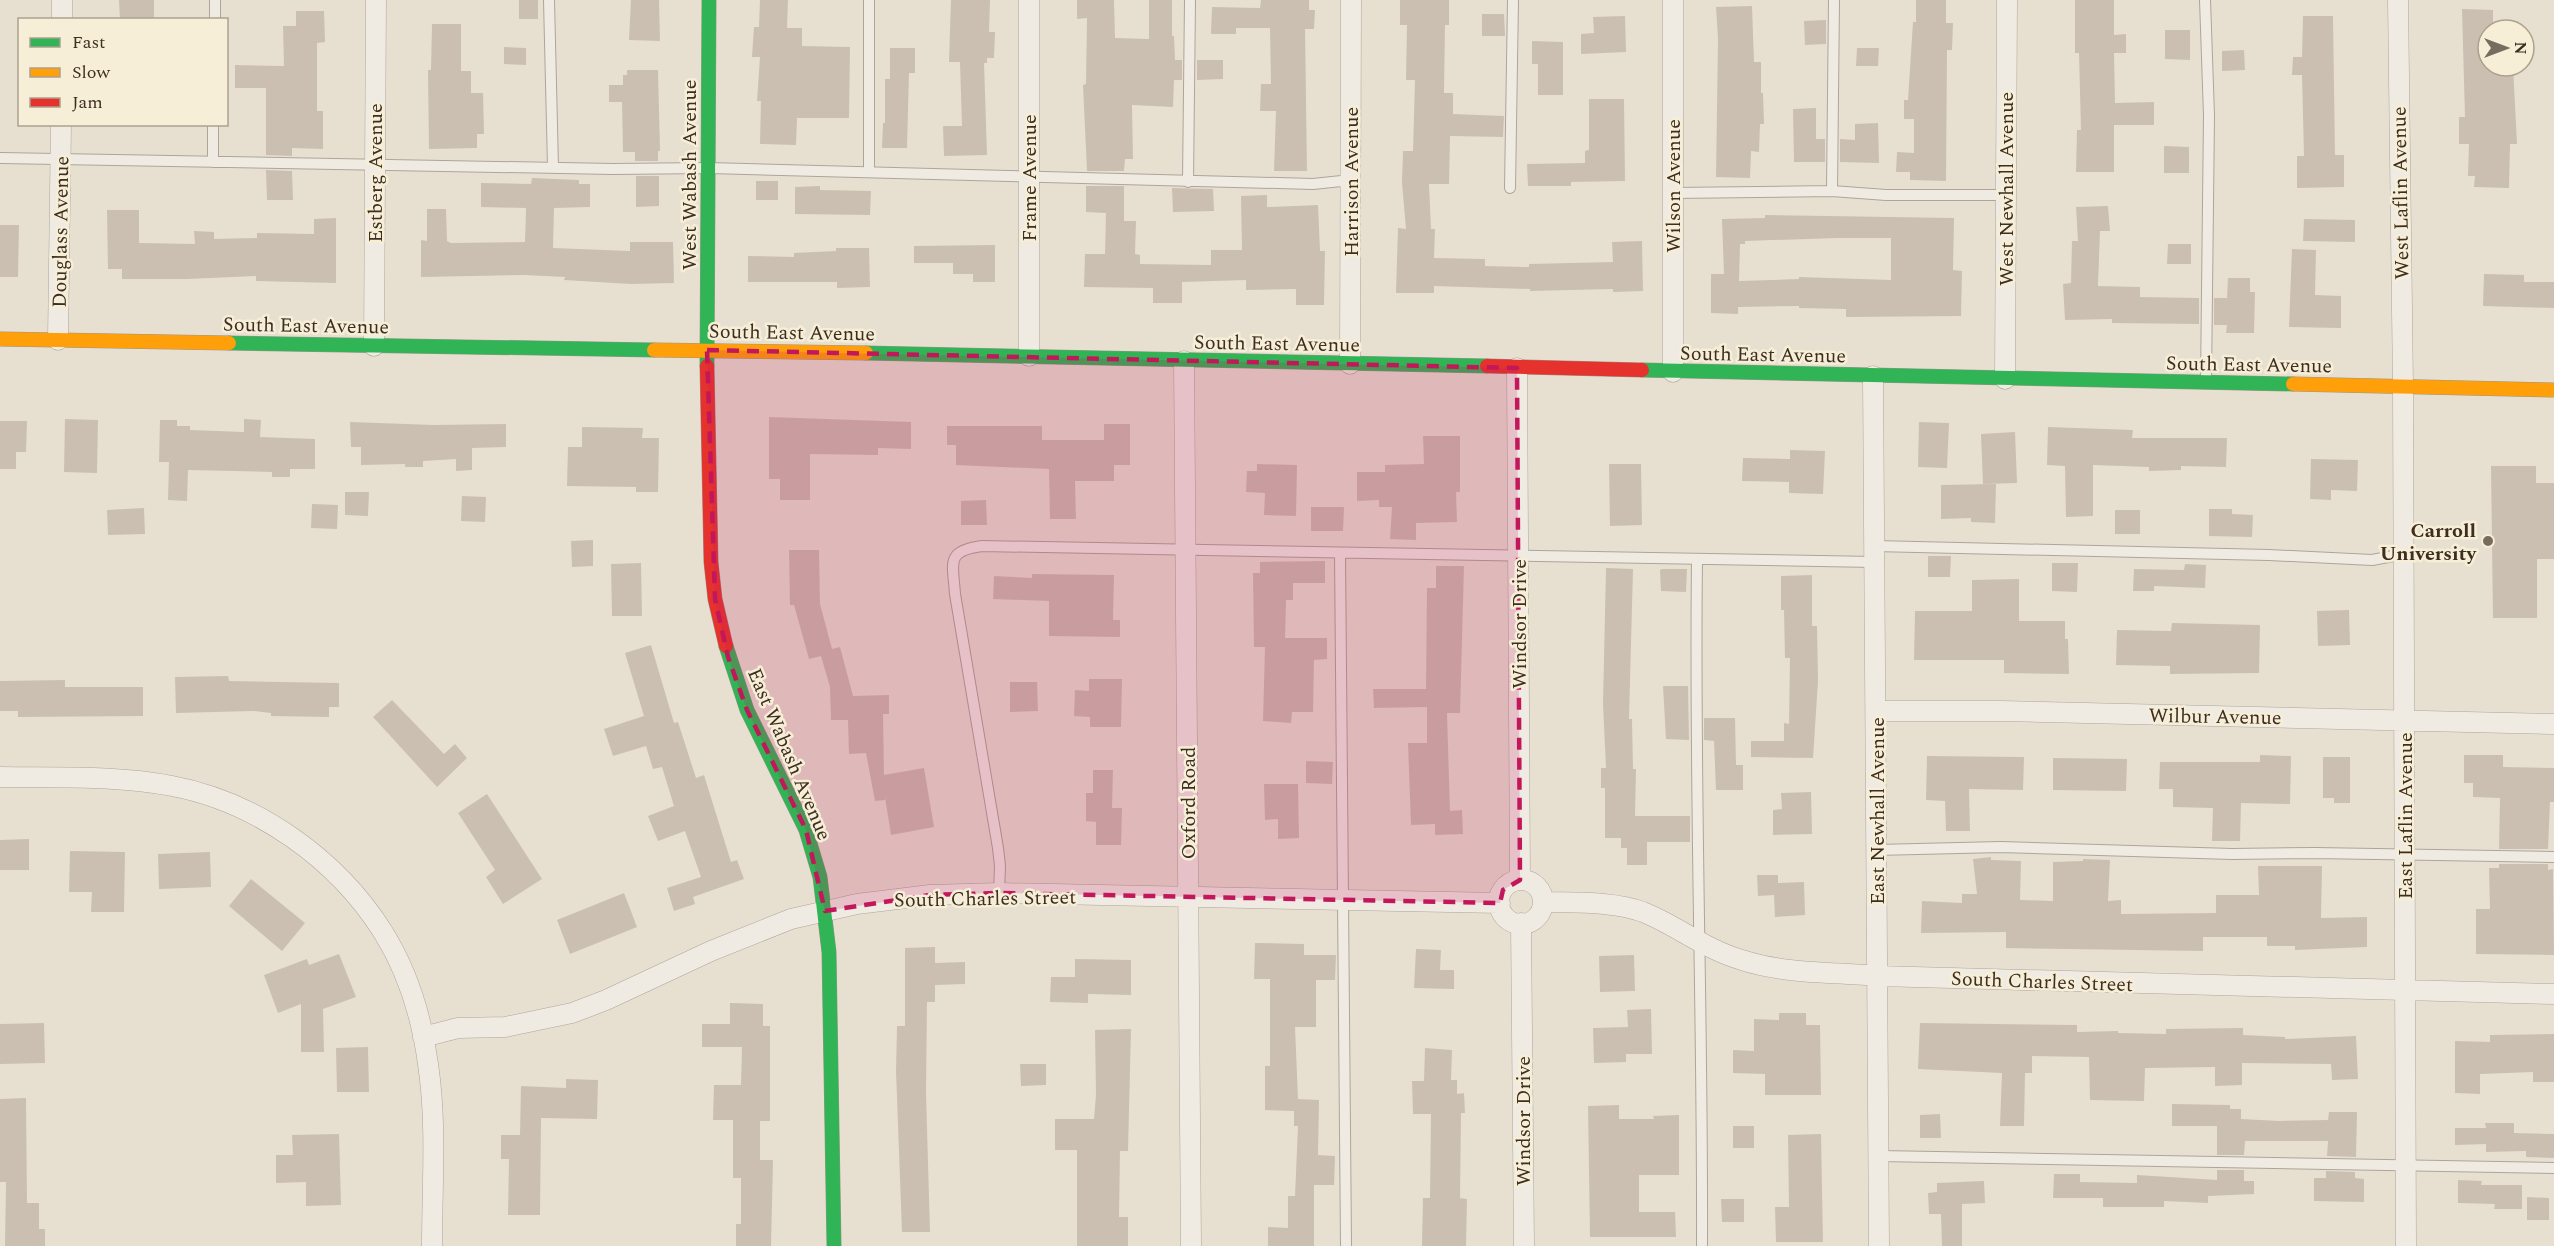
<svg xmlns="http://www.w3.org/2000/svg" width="2554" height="1246" font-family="Spectral,serif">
	<rect width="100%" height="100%" fill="#e7e0d1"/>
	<path fill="#cbbfb2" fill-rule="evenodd" d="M119,0H154V20H120Z
		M519,0H538V19H519Z
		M631,0H659L660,41L629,40Z
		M760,0H788L787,28H802V46L850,47L849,118H797L796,145L760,144L761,101H757L760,57H752L754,27H759Z
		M951,0H990L989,32H995L994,58H987V63H984L987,155L944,156L943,126H962L960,62H949Z
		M1077,0H1114L1115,38L1149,39V0H1172V36H1174L1175,60H1182V80H1174L1173,107L1132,105L1133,159H1125L1124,171H1087L1083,85L1086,84L1087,18L1077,19Z
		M1261,0H1309V10H1315L1314,29H1305L1307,171H1274L1276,111H1260L1261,84H1271L1270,28H1236V34H1211L1212,7L1260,8Z
		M1400,0H1449V25H1445L1444,93H1453V114L1504,116L1503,137L1450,136L1449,184H1429L1431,229H1435L1434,258L1485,259V266L1529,267V264L1613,262L1612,242L1642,241L1643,291L1613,292V289L1530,291V289L1434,286V293H1396L1398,228L1406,229L1402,183L1403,151H1413L1415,80H1406L1407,25H1400Z
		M1916,0H1946V23H1953L1952,50H1947L1946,181L1910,180V172H1896L1897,152L1914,153V119H1904V100H1908L1913,22H1916Z
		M2075,0H2114V35L2126,34V53H2114L2115,103L2154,102V125H2114V172H2076L2077,130H2081L2079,53H2075Z
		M1752,6L1754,62H1761V93H1763L1764,124H1760L1759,152L1751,151L1750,178L1716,177L1718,38L1716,7Z
		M2462,9L2493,10V30H2488V66H2513L2517,144H2510L2509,188L2474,187L2475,176H2468L2469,144H2459V117H2465Z
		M296,11H324L325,42L317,43V111H323V149L292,148V156L266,155V88H235V65L284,66L283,26H296Z
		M1482,14H1504L1505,36H1482Z
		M1625,16L1626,52L1581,54V34L1594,33L1593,17Z
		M2303,16H2333L2335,155H2344V187L2297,188V156H2304L2302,75H2292L2293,57H2302Z
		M1826,20V44L1805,45L1804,21Z
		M432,24H461V71H471V93H483L484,134H477V148L429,149L428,70H431Z
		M2165,30H2190V60L2165,59Z
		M1532,41L1563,42V95H1538V64H1532Z
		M504,47L526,48V65L504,64Z
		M890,48H915V73H909L907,148H882L883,123H885V79H890Z
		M1857,48H1879L1878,66H1856Z
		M2244,50L2245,70L2222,71V51Z
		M1197,60H1223V79L1197,80Z
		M627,70H658L660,151H658V161H635V152H623L622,102H609V85H623V75H627Z
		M1589,99H1624L1625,181L1571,182V186H1528L1527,164L1585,163V151L1589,150Z
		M1816,108V139H1825V162H1794L1793,109Z
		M1878,123L1879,163L1840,162V139L1855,140V124Z
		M2164,146L2189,147V173H2164Z
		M266,170L292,171L293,200H267Z
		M636,176H659V206L636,207Z
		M532,178L579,180V184H590V207L554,208L553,248L630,251V242H673L674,283L631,284L564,280L565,277L524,275L421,277V240L427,241V209H446L447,241L451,243L525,242L526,208L481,207V183L531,184Z
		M756,181H778V200H756Z
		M820,186V190L871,191L870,215L795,214V187Z
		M1086,186H1124V221H1136L1135,254L1140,255V264L1211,265V250H1242L1241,196L1267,195V207L1318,205L1320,251H1325L1324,305H1296V289L1246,290V280L1182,282V303H1153V288L1084,287L1085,254H1105L1106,213L1086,212Z
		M1172,188L1213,189L1214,211L1173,212Z
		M2108,206L2110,231H2100L2098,286L2140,287V297L2199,298V324L2112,323V319L2065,320L2063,284L2071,283L2072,241H2078L2076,207Z
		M107,210H139V243L195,244L194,231L214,232V239L257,238V233L314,234V219L336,218V283L256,281V276L187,279H122V269H108Z
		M1765,215L1954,218L1953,270L1962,271L1961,316L1846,317V309L1799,308V306L1738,307V314L1711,313V274H1724L1722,219L1765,218ZM1838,238H1891V280L1799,277V279L1739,281L1740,244H1745V241Z
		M2304,219L2355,220V242L2303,241Z
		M0,225H19L18,277H0Z
		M2168,244H2191V264H2167Z
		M995,245V282H973V274H953V263H914V246Z
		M836,248H869L870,287L837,288V282H748V256L794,257V253L836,251Z
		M2292,249L2316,250L2315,295L2341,296V328L2289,327Z
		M2484,274L2524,275V282H2554V308L2483,306Z
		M2228,278H2250V292H2255L2254,333H2226L2227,325H2214V298H2227Z
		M769,417L911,422V449L878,448V455L810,454V500H780V479H769Z
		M65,419L98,420L97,473L64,472Z
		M244,419L261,420L260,437L315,439V469H290V477H272V472L188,470L187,501L168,500L169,462H159L160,420H177V426H190V430L244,432Z
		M0,421H27L26,452H16V469H0Z
		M350,422L434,425L506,424V447L472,448V470L456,471V459L423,461V467H405V464L361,465V447H351Z
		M1919,422L1949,423L1947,468L1918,467Z
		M1104,424H1130V465H1114V481H1075L1076,519H1050L1049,469L956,465V445H947V426H1042V440H1104Z
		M582,427L643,428L642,438H659L658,492H636V487L567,486L568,447H582Z
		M2048,427L2133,430L2132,438H2227L2226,467L2181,466V470L2149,471V467L2093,465V516L2066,517L2065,466L2047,465Z
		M2015,432L2017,483L1983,484L1981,434Z
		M1423,436H1460V492H1456L1457,522L1416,523V540L1390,539L1392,507H1379V500L1357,501V472H1385V465L1424,464Z
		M1790,450L1825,451L1823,494L1789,493V482L1742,481L1743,458L1790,459Z
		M2311,459L2358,460L2357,491L2331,490V500L2310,499Z
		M1257,464L1297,465L1296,516L1264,515L1265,493L1246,492L1247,471H1257Z
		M1609,464H1641L1642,525L1610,526Z
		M2491,466H2536V483H2554V559H2537V618H2493Z
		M1996,484L1995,523L1971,522V518L1941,519V485Z
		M345,492H369L368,516L345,515Z
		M462,496L486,497L485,522L461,521Z
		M986,500L987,525H961V501Z
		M312,504L338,505L337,529L311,528Z
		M1311,507H1344L1343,531H1311Z
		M144,508L145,534L108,535L107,510Z
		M2209,509H2232V514L2253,515L2252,537L2209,536Z
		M2115,510H2140V534H2115Z
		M593,540V566L572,567L571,541Z
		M789,550H819L820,604L832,649L840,647L853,696L889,695V714H883L884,775L924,768L934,827L891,835L885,797V800L875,801L866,753L849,754L848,720H831L830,687L821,656L809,659L794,605H790Z
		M1928,556H1951L1950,577H1928Z
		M1325,561V583H1293V600H1286L1285,638H1327V659L1314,660L1313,712H1292L1291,723L1263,721L1265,647H1254L1253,573H1260V562Z
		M641,563L642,616H612L611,564Z
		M2052,563H2078L2077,592L2052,591Z
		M2185,564L2206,565L2205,588L2154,586V591H2133L2134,569L2184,570Z
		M1436,566H1464L1460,713H1447L1450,811L1462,810L1463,834L1435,835V824L1411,825L1408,743H1427V707L1374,708L1373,689H1426L1427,588H1436Z
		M1606,568L1633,569L1629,719H1632L1633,769H1636L1635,816H1690V842H1647V865H1627V848H1621V838H1605V788H1601V768H1606L1603,704Z
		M1662,569H1687L1686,592L1661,591L1660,570Z
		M1032,574L1114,575L1113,620H1120V637L1049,636V601L993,599L994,576L1032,578Z
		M1812,575V626H1817L1818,681L1813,758L1751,757V741H1784V723L1789,724L1790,658H1785L1784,610H1781V576Z
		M2019,579V621H2065V639H2068L2069,674L2004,673V660H1914L1915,611H1972V580Z
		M2349,610L2350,645L2318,646L2317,611Z
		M2172,623L2260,625L2259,673L2170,674V666L2116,665L2117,630L2171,631Z
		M651,645L674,723L678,722L696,778L704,775L731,862L737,860L744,879L693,897L695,904L674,911L667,888L701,877L685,831L658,841L648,816L674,806L662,767L653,769L646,746L613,756L604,729L644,716L625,653Z
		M228,676L229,681L339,683V707H329V717L271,716V713L253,711L176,713L175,677Z
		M1089,679H1122L1121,727H1090V717L1074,716L1075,690L1089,691Z
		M65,680V687H143V716L18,717V711H0V681Z
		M1010,682H1037L1038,711L1010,712Z
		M1663,686H1688L1689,740L1666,739Z
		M392,700L444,754L455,744L467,758L437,787L373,717Z
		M1704,718H1735L1736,765H1743V790H1716L1714,741L1704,740Z
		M2260,755L2291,756L2290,804L2241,803L2240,841H2212L2213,808L2173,807V789H2159L2160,762H2260Z
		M2464,755H2503V767L2554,768V802H2550L2548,849H2499L2500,798L2473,797V783H2464Z
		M1927,756L2024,757L2023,790L1969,789L1970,831H1946L1945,801L1926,800Z
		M2323,757H2350V803H2334V798H2323Z
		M2053,758L2127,759L2126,791L2053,790Z
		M1306,761L1333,762L1332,784L1306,783Z
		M1093,770H1113L1112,808H1122L1121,845H1096V822L1086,821V793H1093Z
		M1264,784H1298L1299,838L1278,839V819L1265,820Z
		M1811,792L1812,834L1773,835V810L1782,809L1781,793Z
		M487,794L542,879L503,904L486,877L495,870L458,813Z
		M29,839V870H0V840Z
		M70,851L125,852L124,912H91L92,892H69Z
		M210,852L211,887L159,889L158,854Z
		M1991,857V860L2021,861L2020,900L2053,901V862L2083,861V859L2110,860L2108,901L2121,900V914L2216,913V895H2259L2258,866H2322L2321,918L2367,917V947L2295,950V946H2267V937H2203V951L2006,948V932L1921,933L1922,901L1962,903V894H1977L1973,859Z
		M2499,864H2548V870L2553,869L2554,955L2476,954V909H2490L2489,868H2499Z
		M1757,875H1778V883L1804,882L1805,915L1775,917L1774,895L1758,896Z
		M251,879L305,923L282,951L229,906Z
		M624,893L637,927L570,954L557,920Z
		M1255,943L1304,944V955H1336L1335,980H1316V1027H1295L1298,1099L1319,1100L1318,1155L1335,1156L1334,1185H1314V1246H1268V1227L1288,1228V1196H1295L1298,1126H1294V1111L1265,1110V1066H1270V979H1254Z
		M935,947V963L965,962V984L935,985V1002H927L926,1093L930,1232H902L896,1071L897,1026H905V948Z
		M1416,949L1441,950L1440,970H1454V989L1414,988Z
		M339,954L356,997L323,1009L324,1052H301V1004L278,1013L264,975L307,959L309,965Z
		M1634,955L1635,991L1600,992L1599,956Z
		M1075,959L1131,960V995L1088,994V1003L1050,1002L1051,977H1075Z
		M730,1003L763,1004V1026H770V1121H760V1160H773L771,1246H736V1224H741V1178H733V1120H713L714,1085H741L742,1047H702V1024H730Z
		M1651,1009L1652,1054H1626V1062L1594,1063L1593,1028L1628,1027L1627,1010Z
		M1779,1013H1806V1025H1820L1821,1095H1765V1074L1733,1073V1050L1754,1051V1019L1779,1020Z
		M44,1023L45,1063L0,1064V1024Z
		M1920,1023L2077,1025V1032L2118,1031V1033L2166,1034V1029L2243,1028V1035L2285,1037V1039L2356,1036L2358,1079L2332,1080L2331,1064L2242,1063V1085L2215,1086V1067L2145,1068L2144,1101L2090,1100L2089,1057L2032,1056V1073H2025L2024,1126H2000L2002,1073L1918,1069Z
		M1131,1029L1128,1151H1120L1119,1217H1128V1246H1077V1150H1055V1119H1094L1096,1095L1095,1030Z
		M2554,1034V1082H2533V1072L2480,1074V1094L2455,1093V1041L2490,1042V1035Z
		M368,1047L369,1092H337L336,1048Z
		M1425,1048L1452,1050L1451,1080H1457V1094L1464,1093L1465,1113H1461L1460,1198L1467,1199L1466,1246H1422L1423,1198H1430L1431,1114H1413L1412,1081H1424Z
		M1020,1064H1046V1085L1021,1086Z
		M566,1079L598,1080L597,1119L541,1118L540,1215H508L509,1159H501V1135H520L521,1086L566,1088Z
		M26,1098L27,1203H39V1229H45V1246H5L6,1182H0V1099Z
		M2172,1104L2230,1105V1109H2241V1119L2279,1121L2328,1120L2329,1112H2357L2356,1157L2327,1156L2328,1141H2245L2244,1155H2217V1126H2172Z
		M1619,1105V1119H1654L1653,1116L1679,1115V1175H1639V1212H1675L1676,1237H1590L1588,1106Z
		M1940,1114L1941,1138H1920V1115Z
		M2485,1123H2514V1133L2554,1134V1158L2526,1157V1151L2486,1152V1144L2455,1145V1128H2486Z
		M1733,1126H1754V1148H1733Z
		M339,1134L341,1205L306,1206V1182L276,1183V1155H293L292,1135Z
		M1821,1134L1823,1242H1776L1775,1207H1789L1788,1135Z
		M2217,1170H2244V1181H2254V1194L2208,1196V1203L2164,1201V1207H2103V1198H2053L2054,1174H2080V1182L2137,1183V1175L2217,1180Z
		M2326,1171L2355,1172V1178L2364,1179V1202L2314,1201V1178H2326Z
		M2458,1180L2482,1181L2481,1185H2522V1209H2494L2495,1204L2458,1203Z
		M1984,1181L1985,1203L1962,1204V1246H1942L1941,1214H1929L1928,1193L1937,1192V1183Z
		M2527,1197L2549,1198V1220H2527Z
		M1721,1199H1744V1222H1722Z"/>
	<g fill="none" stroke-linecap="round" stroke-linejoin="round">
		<defs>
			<path id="lane" d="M549,0L553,167
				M2205,0L2209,115L2206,381
				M215,20V0
				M0,158L613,169L709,168L1313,184L1351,180
				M213,162V124
				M869,172V0
				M1188,182L1190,0
				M1510,188L1513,0
				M1832,191L1834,0
				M1673,193L1832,191L1886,195H2006
				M1874,546L2269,555L2372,560L2404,554
				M1340,553L1346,1246
				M1697,560C1694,789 1703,1017 1702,1246
				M1876,850L2001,847L2232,854L2315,853L2554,857
				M999,893L1000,866L998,848L955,594C953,563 945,551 982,546L1875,562
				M1879,1156L2554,1168"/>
			<path id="street" d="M1029,0V356
				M2398,0L2403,387L2406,1246
				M62,20V0
				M58,340L61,124
				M374,346L376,0
				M1184,361L1191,1246
				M1350,364L1351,0
				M1517,368L1520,880
				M1673,372V0
				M1873,376L1879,1246
				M2005,379L2007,0
				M1877,711H2001L2554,724
				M0,777C57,778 116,775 172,786C257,802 337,859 383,932C408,972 422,1019 428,1064C437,1124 432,1186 432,1246
				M1499 902a22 22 0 1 1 44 0a22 22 0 1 1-44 0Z
				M1543,902C1575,903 1613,901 1643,912C1678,926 1704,949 1742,960C1784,974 1834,972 1878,976L2554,994
				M1521,923L1524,1246
				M423,1037L458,1028L505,1027L572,1013L606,1000L711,951L791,919L857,904L930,895L999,893L1500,903"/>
			<path id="fast" d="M229,343L654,350
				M866,353L1487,366
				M707,366L709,0
				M1642,370L2293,384
				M726,646L747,710L806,830L820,877L829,952L834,1246"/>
			<path id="slow" d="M0,339L229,343
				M654,350L866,353
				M2293,384L2554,390"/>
			<path id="jam" d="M707,366L711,562L715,599L726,646
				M1487,366L1642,370"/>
		</defs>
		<use href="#lane" stroke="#ada599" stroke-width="12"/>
		<use href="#street" stroke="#ada599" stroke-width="21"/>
		<use href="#fast" stroke="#9c958a" stroke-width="15"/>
		<use href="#slow" stroke="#9c958a" stroke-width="15"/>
		<use href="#jam" stroke="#9c958a" stroke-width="15"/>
		<use href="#lane" stroke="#efebe3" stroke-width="10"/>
		<use href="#street" stroke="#efebe3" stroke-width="20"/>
		<use href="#fast" stroke="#30b455" stroke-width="14"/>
		<use href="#slow" stroke="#ff9f0a" stroke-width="14"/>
		<use href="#jam" stroke="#e5322d" stroke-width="14"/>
	</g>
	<path fill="#c2185b" fill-opacity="0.2" stroke="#c2185b" stroke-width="4.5" stroke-dasharray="12 8" stroke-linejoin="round" d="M707,350L1517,368L1520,880L1503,890L1500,903L999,893L930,895L825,911L806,830L747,710L728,657L715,599Z"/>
	<circle fill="#786c5e" stroke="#f7eed8" stroke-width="2" cx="2488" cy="541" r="6"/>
	<g text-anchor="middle" stroke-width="5" stroke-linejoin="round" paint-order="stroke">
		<g font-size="20" fill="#3d2e20" stroke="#f7eed8">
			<text transform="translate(375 173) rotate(-90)" y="7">Estberg Avenue</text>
			<text transform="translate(689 175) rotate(-90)" y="7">West Wabash Avenue</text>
			<text transform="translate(1029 178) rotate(-90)" y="7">Frame Avenue</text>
			<text transform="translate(1351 182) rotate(-90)" y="7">Harrison Avenue</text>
			<text transform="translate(1673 186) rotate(-90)" y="7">Wilson Avenue</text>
			<text transform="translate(2006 189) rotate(-90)" y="7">West Newhall Avenue</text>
			<text transform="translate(2400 193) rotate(-91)" y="7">West Laflin Avenue</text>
			<text transform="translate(60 232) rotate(-89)" y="7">Douglass Avenue</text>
			<text transform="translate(306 325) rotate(1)" y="7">South East Avenue</text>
			<text transform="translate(792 332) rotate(1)" y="7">South East Avenue</text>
			<text transform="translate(1277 343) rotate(1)" y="7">South East Avenue</text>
			<text transform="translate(1763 354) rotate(1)" y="7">South East Avenue</text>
			<text transform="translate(2249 364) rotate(1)" y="7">South East Avenue</text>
			<text transform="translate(1519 624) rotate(-90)" y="7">Windsor Drive</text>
			<text transform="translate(2215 716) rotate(1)" y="7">Wilbur Avenue</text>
			<text transform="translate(790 754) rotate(67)" y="7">East Wabash Avenue</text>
			<text transform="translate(1188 803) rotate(-90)" y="7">Oxford Road</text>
			<text transform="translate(1877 811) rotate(-90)" y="7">East Newhall Avenue</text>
			<text transform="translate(2405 816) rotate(-90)" y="7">East Laflin Avenue</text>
			<text transform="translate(985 898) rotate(-1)" y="7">South Charles Street</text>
			<text transform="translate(2042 981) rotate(2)" y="7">South Charles Street</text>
			<text transform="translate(1523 1121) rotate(-90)" y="7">Windsor Drive</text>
		</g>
		<g font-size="20" font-weight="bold" fill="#3d2e20" stroke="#f7eed8" text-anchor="end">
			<text x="2476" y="537">Carroll<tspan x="2476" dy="23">University</tspan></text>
		</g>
	</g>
	<rect x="18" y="18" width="210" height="108" fill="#f7eed8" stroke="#ada18e" stroke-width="1.5"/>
	<rect x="30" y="38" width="30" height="9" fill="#30b455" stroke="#ada18e" stroke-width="1.5"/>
	<text x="72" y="48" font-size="18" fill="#3d2e20">Fast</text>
	<rect x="30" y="68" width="30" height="9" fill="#ff9f0a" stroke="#ada18e" stroke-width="1.5"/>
	<text x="72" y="78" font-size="18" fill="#3d2e20">Slow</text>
	<rect x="30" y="98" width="30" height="9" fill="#e5322d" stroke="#ada18e" stroke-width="1.5"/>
	<text x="72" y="108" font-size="18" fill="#3d2e20">Jam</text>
	<g transform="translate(2506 48) rotate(90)"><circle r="28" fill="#f7eed8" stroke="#ada18e" stroke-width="1.5"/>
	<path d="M0-4.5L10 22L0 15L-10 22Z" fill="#786c5e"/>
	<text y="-9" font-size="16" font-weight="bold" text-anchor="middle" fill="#3d2e20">N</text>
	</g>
</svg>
